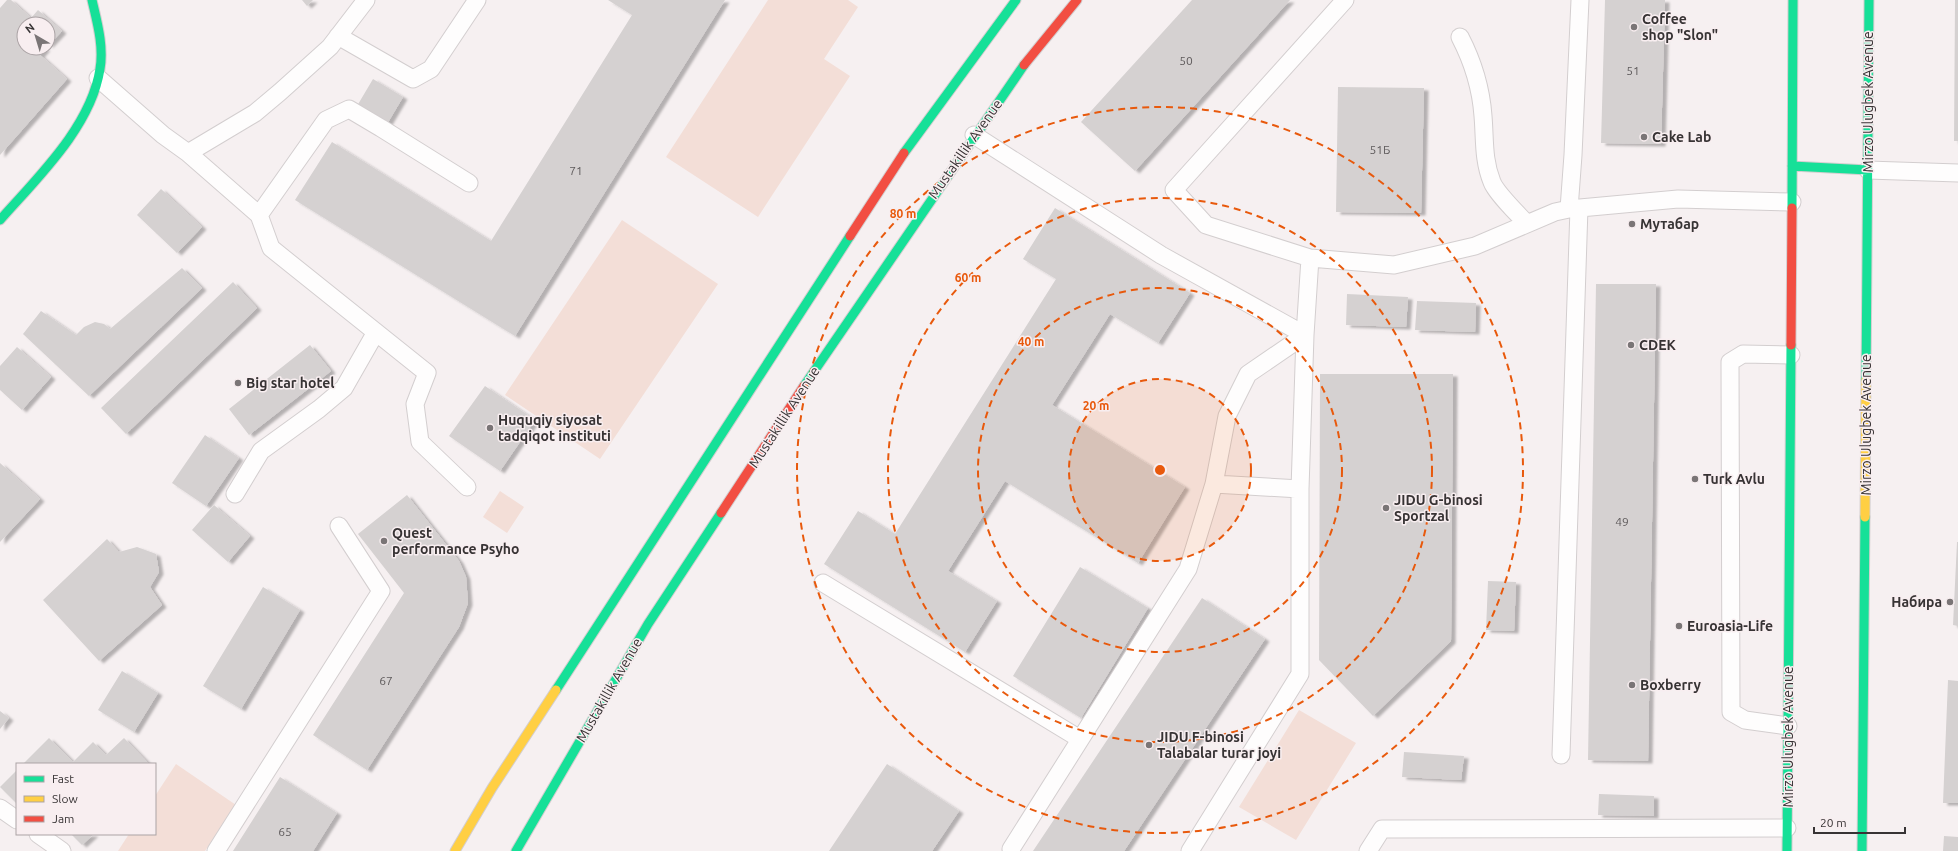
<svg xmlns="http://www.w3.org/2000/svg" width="1958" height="851" font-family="Ubuntu,sans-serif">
	<defs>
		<filter id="shadow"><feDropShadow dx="4.5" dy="2.5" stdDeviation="1" flood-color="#0004"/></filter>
	</defs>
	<rect width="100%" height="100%" fill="#f6f0f1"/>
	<path fill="#f3ded7" d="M768,0H848L858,7L824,59L850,76L758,217L666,157Z
		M622,220L718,284L600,459L505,395Z
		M500,491L524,507L507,533L483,517Z
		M1299,710L1356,743L1296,840L1239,807Z
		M176,764L236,805L205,851H118L129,834H155V796Z"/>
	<path fill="#d5d1d1" filter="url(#shadow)" d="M7,0H11L31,18L38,10L62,31L48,46V24H24V48H46L40,55L67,79L0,155V8Z
		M302,0H313L307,6Z
		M608,0H725L515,336L295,200L332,142L491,241L632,15Z
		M1192,0H1290L1135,171L1081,122Z
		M1605,0H1665L1661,144L1601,143Z
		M1955,0H1958V141H1954Z
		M373,79L403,97L387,124L357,106Z
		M1338,87L1424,88L1421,213L1336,212Z
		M161,189L202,227L177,253L137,215Z
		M1055,208L1190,293L1158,343L1110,314L1052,405L1185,487L1138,563L1005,481L948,571L997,601L965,652L824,564L858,511L895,534L1056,279L1023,259Z
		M182,268L202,288L89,396L23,334L41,311L76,335L84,327L95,322L104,324L110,329Z
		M233,282L257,308L126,434L101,408Z
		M1596,284H1656L1648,761L1588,760Z
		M1347,294L1408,297L1406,327L1346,325Z
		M1417,301L1476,303L1475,332L1415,330Z
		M310,345L331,371L249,435L229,409Z
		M17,347L51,377L22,410L0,390V366Z
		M1320,374H1453L1451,641L1373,716L1319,660Z
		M485,386L535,420L500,471L449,436Z
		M205,435L239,458L206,506L172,483Z
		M0,463L40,499L0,542Z
		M407,495L459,561L466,577L468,603L459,627L367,770L313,735L404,593L358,534Z
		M214,505L250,536L228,562L192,530Z
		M107,539L119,552L137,547L156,554L159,572L150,587L162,605L99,661L43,600Z
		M1957,542H1958V626L1953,625Z
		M1080,567L1148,608L1081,718L1013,676Z
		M1488,581L1516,582L1514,631L1486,630Z
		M263,587L300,610L241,709L203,686Z
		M1202,598L1265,639L1124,851H1033Z
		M122,671L158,693L134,732L98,710Z
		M1948,680L1958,681V803H1943Z
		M0,711L9,718L0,729Z
		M49,738L73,762L93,742L106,755L124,738L149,764H23Z
		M1404,752L1464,756L1461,780L1402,777Z
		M887,764L959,811L932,851H829Z
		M17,770V804L0,787Z
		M280,777L337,813L313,851H233Z
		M1599,794L1654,796V816L1598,815Z
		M71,834H94L82,845Z
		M1944,836L1958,837V851H1943Z"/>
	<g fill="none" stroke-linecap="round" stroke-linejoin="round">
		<defs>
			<path id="lane" d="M1345,0L1174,190L1206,225L1310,258L1394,265L1475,246L1555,212L1569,209L1678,199L1792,202
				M338,36L413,79L431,69L477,0
				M1460,37C1473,62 1481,88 1483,116C1485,139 1483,160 1492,182C1496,193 1518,214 1527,224
				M98,78L163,135L188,153L259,215L271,248L427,373L415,404L420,442L467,487
				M974,135L1161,255L1305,335L1248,374L1227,416L1214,484L1300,489
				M188,153L255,113L280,92L330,47L366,0
				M1868,170L1958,173
				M1569,209L1573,155L1580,0
				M259,215L326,120L349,109L381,128L469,183
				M235,494L261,451L319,409L344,388L376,332
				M823,583L1080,739
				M1788,726L1745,720L1731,712L1730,362L1743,354L1791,355
				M1561,755L1579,208
				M0,808L17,820
				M38,834L62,851
				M1011,849L1188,569L1214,484
				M216,851L381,591L339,526
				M1190,851L1300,674V489L1305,335L1310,258
				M1368,851L1382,829L1787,828"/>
			<path id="fast" d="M904,153L1016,0
				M1792,166L1868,170
				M1792,208L1793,0
				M0,220C37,178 91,127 100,69C104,46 97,22 92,0
				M1866,380L1869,0
				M804,386L1024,65
				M556,690L850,236
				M516,851L648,624L721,513
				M1787,851L1791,345
				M1862,851L1865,517"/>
			<path id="slow" d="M1865,517L1866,380
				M455,851L492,788L556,690"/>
			<path id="jam" d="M1024,65L1077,0
				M850,236L904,153
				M1791,345L1792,208
				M721,513L804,386"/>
		</defs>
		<use href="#lane" stroke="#d3cecf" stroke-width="19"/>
		<use href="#fast" stroke="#d3cecf" stroke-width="11"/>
		<use href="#slow" stroke="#d3cecf" stroke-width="11"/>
		<use href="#jam" stroke="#d3cecf" stroke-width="11"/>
		<use href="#lane" stroke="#fefdfd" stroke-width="17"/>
		<use href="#fast" stroke="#16e098" stroke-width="9"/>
		<use href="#slow" stroke="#ffcf43" stroke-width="9"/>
		<use href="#jam" stroke="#f24e42" stroke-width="9"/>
	</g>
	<circle cx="1160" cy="470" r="91" fill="#e8590c" fill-opacity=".12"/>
	<g fill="none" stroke="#e8590c" stroke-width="2" stroke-dasharray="7 5">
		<circle cx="1160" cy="470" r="91"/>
		<circle cx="1160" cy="470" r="182"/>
		<circle cx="1160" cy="470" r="272"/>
		<circle cx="1160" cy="470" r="363"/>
	</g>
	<g fill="#7a7576" stroke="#f8eef0" stroke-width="1.5">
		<circle cx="1634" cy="27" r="4"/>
		<circle cx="1644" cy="137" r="4"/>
		<circle cx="1632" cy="224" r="4"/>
		<circle cx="1631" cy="345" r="4"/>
		<circle cx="238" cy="383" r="4"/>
		<circle cx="490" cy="428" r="4"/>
		<circle cx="1695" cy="479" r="4"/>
		<circle cx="1386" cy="508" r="4"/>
		<circle cx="384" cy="541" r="4"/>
		<circle cx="1950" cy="602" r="4"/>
		<circle cx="1679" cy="626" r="4"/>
		<circle cx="1632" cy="685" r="4"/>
		<circle cx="1149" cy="745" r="4"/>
	</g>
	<g text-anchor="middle" stroke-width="3" stroke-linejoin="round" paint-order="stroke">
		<g font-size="12" fill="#5e5a5b">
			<text x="1186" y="65">50</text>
			<text x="1633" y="75">51</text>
			<text x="1380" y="154">51Б</text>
			<text x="576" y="175">71</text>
			<text x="1622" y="526">49</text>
			<text x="386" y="685">67</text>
			<text x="285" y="836">65</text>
		</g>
		<g font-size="14" font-weight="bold" fill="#373334" stroke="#f8eef0" text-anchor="start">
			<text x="1642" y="24">Coffee<tspan x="1642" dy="16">shop "Slon"</tspan></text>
			<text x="1652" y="142">Cake Lab</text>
			<text x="1640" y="229">Мутабар</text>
			<text x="1639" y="350">CDEK</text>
			<text x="246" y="388">Big star hotel</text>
			<text x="498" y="425">Huquqiy siyosat<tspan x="498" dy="16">tadqiqot instituti</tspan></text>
			<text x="1703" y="484">Turk Avlu</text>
			<text x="1394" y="505">JIDU G-binosi<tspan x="1394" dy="16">Sportzal</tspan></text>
			<text x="392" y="538">Quest<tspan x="392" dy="16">performance Psyho</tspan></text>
			<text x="1942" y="607" text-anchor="end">Набира</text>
			<text x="1687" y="631">Euroasia-Life</text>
			<text x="1640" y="690">Boxberry</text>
			<text x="1157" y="742">JIDU F-binosi<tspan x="1157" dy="16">Talabalar turar joyi</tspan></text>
		</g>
		<g font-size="14" fill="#373334" stroke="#f8eef0">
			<text transform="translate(1868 102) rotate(-90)" y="5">Mirzo Ulugbek Avenue</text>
			<text transform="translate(965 149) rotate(-55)" y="5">Mustakillik Avenue</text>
			<text transform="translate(784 417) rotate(-57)" y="5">Mustakillik Avenue</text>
			<text transform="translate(1866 425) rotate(-90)" y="5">Mirzo Ulugbek Avenue</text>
			<text transform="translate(609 690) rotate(-60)" y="5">Mustakillik Avenue</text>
			<text transform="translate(1788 737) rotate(-90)" y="5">Mirzo Ulugbek Avenue</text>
		</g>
	</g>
	<circle cx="1160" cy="470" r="6" fill="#e8590c" stroke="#f8eef0" stroke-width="2"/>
	<g font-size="12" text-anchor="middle" font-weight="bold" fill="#e8590c" stroke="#f8eef0" stroke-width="3" stroke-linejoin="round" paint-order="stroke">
		<text x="903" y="218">80 m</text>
		<text x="968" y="282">60 m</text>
		<text x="1031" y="346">40 m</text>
		<text x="1096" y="410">20 m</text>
	</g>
	<rect x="16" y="763" width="140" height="72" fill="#f8eef0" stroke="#aba3a5"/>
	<rect x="24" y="776" width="20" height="6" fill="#16e098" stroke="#aba3a5"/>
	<text x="52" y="783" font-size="12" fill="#373334">Fast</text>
	<rect x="24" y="796" width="20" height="6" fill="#ffcf43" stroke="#aba3a5"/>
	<text x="52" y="803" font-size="12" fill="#373334">Slow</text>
	<rect x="24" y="816" width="20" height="6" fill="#f24e42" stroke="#aba3a5"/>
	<text x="52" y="823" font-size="12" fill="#373334">Jam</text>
	<g transform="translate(36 36) rotate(322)"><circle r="19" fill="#f8eef0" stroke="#aba3a5"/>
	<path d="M0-3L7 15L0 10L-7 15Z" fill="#7a7576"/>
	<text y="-6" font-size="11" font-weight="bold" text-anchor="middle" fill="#373334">N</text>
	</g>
	<path d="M1814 827v6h91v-6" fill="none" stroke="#373334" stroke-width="2"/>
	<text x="1820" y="827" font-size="12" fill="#373334" stroke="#f8eef0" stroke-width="3" paint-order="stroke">20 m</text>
</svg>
